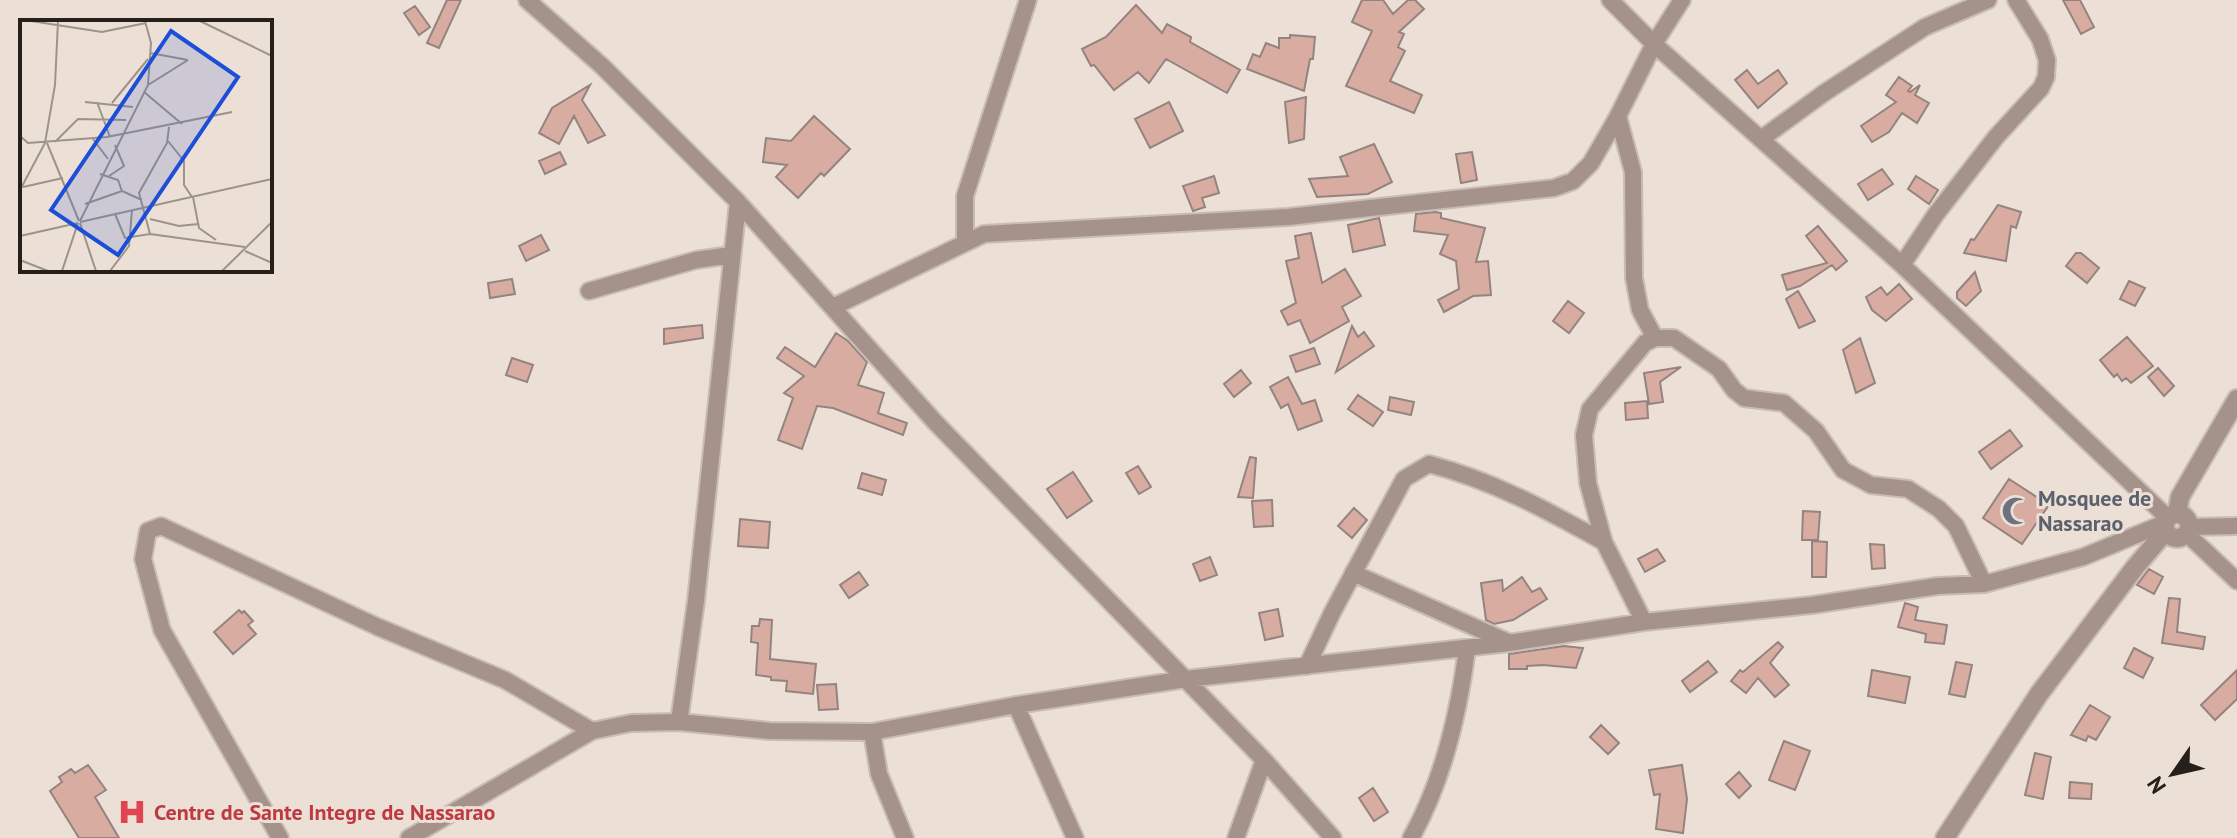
<svg xmlns="http://www.w3.org/2000/svg" width="2237" height="838" font-family="'PT Sans',sans-serif">
	<rect width="100%" height="100%" fill="#ecdfd5"/>
	<path fill="#d8aca0" stroke="#948480" stroke-width="2" d="M447,0H461L439,48L427,43Z
		M1362,0H1383L1393,14L1408,0H1415L1424,9L1399,32L1404,34L1398,47L1405,51L1390,81L1422,95L1414,113L1346,86L1372,31L1352,22Z
		M2063,0H2080L2094,27L2081,34Z
		M1136,5L1162,33L1167,24L1191,37L1190,42L1240,70L1227,93L1166,59L1149,83L1138,72L1114,90L1094,65L1091,66L1082,49L1106,37Z
		M415,6L430,27L419,35L404,13Z
		M1290,35L1315,37L1313,59H1310L1304,91L1247,69L1253,54L1260,57L1266,43L1279,48V38H1290Z
		M1747,70L1758,84L1778,70L1787,83L1758,108L1735,80Z
		M1899,77L1912,86L1908,91L1910,92L1920,85L1915,95L1929,103L1917,123L1902,113L1889,132L1872,142L1861,126L1896,102L1886,95Z
		M590,85L582,100L605,135L588,143L574,116L559,144L539,133L552,108Z
		M1306,97L1304,139L1289,143L1285,102Z
		M1169,102L1183,131L1150,148L1135,119Z
		M814,116L850,149L824,176L821,173L798,198L776,177L787,165L763,162L766,138L791,141Z
		M1374,144L1392,182L1368,194L1317,197L1309,179L1348,176L1340,157Z
		M560,152L566,164L545,174L539,161Z
		M1472,152L1477,180L1461,183L1456,154Z
		M1882,169L1893,184L1868,200L1858,184Z
		M1214,176L1219,193L1202,198L1205,207L1193,211L1183,186Z
		M1916,176L1938,190L1929,204L1908,189Z
		M1998,205L2021,212L2016,228L2011,226L2006,261L1964,253L1971,239L1974,240Z
		M1435,212L1441,213V218L1485,228L1476,262L1488,261L1491,295L1473,296L1444,312L1438,300L1459,289L1456,261L1440,254L1448,235L1414,231L1416,214Z
		M1379,218L1385,245L1353,252L1348,225Z
		M1818,226L1847,261L1836,270L1832,265L1800,286L1787,290L1782,275L1827,263L1806,236Z
		M1311,233L1322,283L1345,269L1361,296L1342,307L1349,321L1310,343L1300,320L1288,325L1281,311L1296,303L1286,261L1299,258L1295,236Z
		M541,235L549,250L526,261L519,246Z
		M2076,253H2081L2099,268L2087,283L2066,266Z
		M1975,272L1981,291L1966,306L1957,298V292Z
		M512,279L515,294L490,298L488,283Z
		M2129,281L2145,288L2135,306L2120,299Z
		M1899,284L1912,299L1886,321L1872,310L1866,297L1881,287L1887,295Z
		M1798,291L1815,321L1799,328L1786,299Z
		M1568,301L1584,313L1569,333L1553,321Z
		M702,325L703,338L664,344V329Z
		M1352,326L1358,337L1364,332L1374,346L1336,372Z
		M836,333L848,341L867,362L858,385L884,393L878,413L907,423L903,435L833,408L817,406L802,449L778,440L793,398L784,393L804,376L777,358L785,347L815,367Z
		M2127,337L2153,366L2131,383L2126,378L2122,381L2117,374L2114,377L2100,360Z
		M1860,338L1875,383L1856,393L1843,350Z
		M1314,348L1320,364L1296,372L1290,356Z
		M512,358L533,365L527,382L506,375Z
		M1681,367L1660,382L1663,402L1649,404L1644,373Z
		M2158,368L2174,386L2164,396L2148,377Z
		M1241,370L1251,383L1234,397L1224,384Z
		M1288,377L1302,404L1315,400L1322,421L1298,430L1288,404L1281,408L1270,387Z
		M1358,395L1383,412L1373,426L1348,409Z
		M1390,397L1414,402L1411,415L1388,410Z
		M1647,401L1648,418L1626,420L1625,403Z
		M2010,430L2022,446L1991,469L1979,452Z
		M1250,457L1256,458L1253,498L1238,497Z
		M1138,466L1151,487L1139,494L1126,473Z
		M1073,472L1092,501L1067,518L1047,489Z
		M862,473L886,480L882,495L858,488Z
		M2009,479L2049,505L2022,544L1983,518Z
		M1272,500L1273,526L1254,527L1252,501Z
		M1354,508L1367,520L1352,538L1338,526Z
		M1803,511L1820,512L1818,540H1802Z
		M740,519L770,522L768,548L738,546Z
		M1812,541L1827,542L1826,577H1812Z
		M1870,544L1884,545L1885,568L1872,569Z
		M1657,549L1665,561L1645,572L1638,559Z
		M1210,557L1217,575L1200,581L1193,564Z
		M2149,569L2163,577L2154,594L2137,585Z
		M859,572L868,585L849,598L840,585Z
		M1522,577L1532,592L1540,588L1547,599L1513,620L1494,624L1486,620L1481,583L1502,580L1503,591Z
		M2169,598L2180,599L2177,632L2205,637L2203,649L2162,643Z
		M1905,603L1918,607L1915,620L1947,625L1944,644L1925,642L1926,634L1898,627Z
		M1278,609L1283,636L1265,640L1259,613Z
		M239,610L242,613L244,611L253,621L248,625L256,634L233,654L214,632Z
		M760,619L772,620L770,659L816,664L813,694L786,691L787,681L771,680V677L756,675L758,643L751,642L752,626H759Z
		M1778,642L1783,647L1770,663L1789,685L1775,697L1758,678L1746,693L1731,681L1740,670L1743,672Z
		M1564,646L1583,648L1576,668L1543,665L1527,666V669H1509V654Z
		M2134,648L2153,658L2143,678L2124,668Z
		M1708,661L1717,672L1690,692L1682,681Z
		M1956,662L1972,665L1965,697L1949,694Z
		M1872,670L1910,677L1905,703L1868,696Z
		M2237,670V699L2215,720L2201,705Z
		M836,684L838,709L819,710L817,685Z
		M2090,705L2110,717L2096,740L2088,736L2086,741L2071,735Z
		M1601,725L1619,743L1608,754L1590,737Z
		M1784,741L1810,751L1795,790L1769,780Z
		M2035,753L2051,757L2043,799L2025,795Z
		M88,765L106,790L95,797L119,838H79L50,791L62,782L59,777L71,769L75,773Z
		M1682,765L1687,799L1683,833L1656,829L1660,794L1654,795L1649,770Z
		M1739,772L1751,786L1739,798L1726,784Z
		M2070,782L2092,784L2091,799L2069,798Z
		M1373,788L1388,812L1374,821L1359,798Z"/>
	<g fill="none" stroke-linecap="round" stroke-linejoin="round">
		<defs>
			<path id="minor" d="M527,0L602,66L738,202L935,422L1264,760L1333,838
				M1610,0L1654,44L1902,265L2168,518
				M1618,116L1633,172L1634,278L1640,310L1655,338
				M1761,139L1824,93L1925,27L1988,0
				M965,242V196L1028,0
				M1902,265L1936,214L1996,137L2041,88L2046,77L2047,60L2040,39L2016,0
				M589,291L696,260L731,255
				M833,307L984,234L1288,217L1554,188L1573,181L1591,163L1618,116L1654,44L1682,0
				M2188,527L2237,526
				M2186,533L2237,581
				M1353,573L1508,642
				M1644,622L1604,542L1588,483L1584,435L1590,409L1645,343L1655,338H1674L1719,369L1734,390L1744,398L1784,403L1816,431L1843,470L1871,485L1908,489L1939,509L1956,526L1984,584
				M1307,666L1332,613L1404,479L1429,464C1494,481 1546,510 1604,542
				M1016,705L1075,838
				M679,722L696,601L738,202
				M872,732L879,774L905,838
				M280,838L162,630L143,559L148,531L161,526L378,627L505,680L592,731
				M409,838L592,731L631,723L679,722L770,731L872,732L1016,705L1186,679L1509,643L1644,622L1812,605L1938,586L1984,584L2083,557L2165,523
				M1236,838L1264,760
				M1411,838C1443,781 1459,712 1467,648"/>
			<path id="tertiary" d="M2177,514L2180,497L2237,399
				M2165 526a12 12 0 1 1 24 0a12 12 0 1 1-24 0Z
				M1945,838L2039,694L2136,566L2166,531"/>
		</defs>
		<use href="#minor" stroke="#c8bdb4" stroke-width="20"/>
		<use href="#tertiary" stroke="#c8bdb4" stroke-width="22"/>
		<use href="#minor" stroke="#a5928b" stroke-width="16"/>
		<use href="#tertiary" stroke="#a5928b" stroke-width="18"/>
	</g>
	<defs>
		<symbol id="mosque-bare" viewBox="-9 -9 18 18"><path d="M3.5-4.9A6 6 0 1 0 3.5 4.9A5 5 0 1 1 3.5-4.9Z" fill="#6b7280" stroke="#ecdfd5" stroke-width="2.5" paint-order="stroke"/></symbol>
		<symbol id="hospital-bare" viewBox="-9 -9 18 18"><path d="M-5-5h3v3.5h4V-5h3V5h-3V1.5h-4V5h-3Z" fill="#e0444e" stroke="#ecdfd5" stroke-width="2.5" paint-order="stroke"/></symbol>
	</defs>
	<g fill-rule="evenodd">
		<use href="#mosque-bare" x="1996" y="491" width="40" height="40"/>
		<use href="#hospital-bare" x="112" y="792" width="40" height="40"/>
	</g>
	<g text-anchor="middle" stroke-width="6" stroke-linejoin="round" paint-order="stroke">
		<g font-size="22" font-weight="bold" fill="#5b616d" stroke="#ecdfd5" text-anchor="start">
			<text x="2038" y="506">Mosquee de<tspan x="2038" dy="25">Nassarao</tspan></text>
		</g>
		<g font-size="22" font-weight="bold" fill="#be3a42" stroke="#ecdfd5" text-anchor="start">
			<text x="154" y="820">Centre de Sante Integre de Nassarao</text>
		</g>
	</g>
	<g transform="translate(20 20)">
		<rect width="252" height="252" fill="#ecdfd5"/>
		<path fill="none" stroke="#9c938b" stroke-width="2" d="M11,1L82,12L126,3M180,1L252,36M130,33L168,40M128,65L168,40M124,72L162,104M65,82L113,87M77,82L90,117M92,83L128,39M0,116L8,123L87,117L212,92M73,119L88,139M148,121L164,141V165L172,177M35,122L58,99L106,100M27,123L59,201M80,154L98,160L102,171L122,180M89,156L104,146L95,125M3,167L43,158M0,170L25,123L35,65L38,1M173,177L179,208L196,220M65,184L102,171M95,194L105,218L130,214L225,227M130,199L159,206L178,204M60,201L128,65L131,23L125,1M60,202L252,159M60,203L76,251M130,214L119,173L147,123L149,107M0,216L58,203M225,231L252,243M0,240L28,251M42,251L58,203M90,251L109,226L112,190M202,251L252,202"/>
		<path fill="#1d4ed8" fill-opacity="0.15" stroke="#1d4ed8" stroke-width="4" d="M151,11L218,57L98,235L31,190Z"/>
		<rect width="252" height="252" fill="none" stroke="#25201c" stroke-width="4"/>
	</g>
	<g transform="translate(2173 774) rotate(236)" stroke="#ecdfd5" stroke-width="6" paint-order="stroke">
	<path d="M0-6L14 30L0 20L-14 30Z" fill="#25201c"/>
	<text y="-12" font-size="22" font-weight="bold" text-anchor="middle" fill="#25201c">N</text>
	</g>
</svg>
